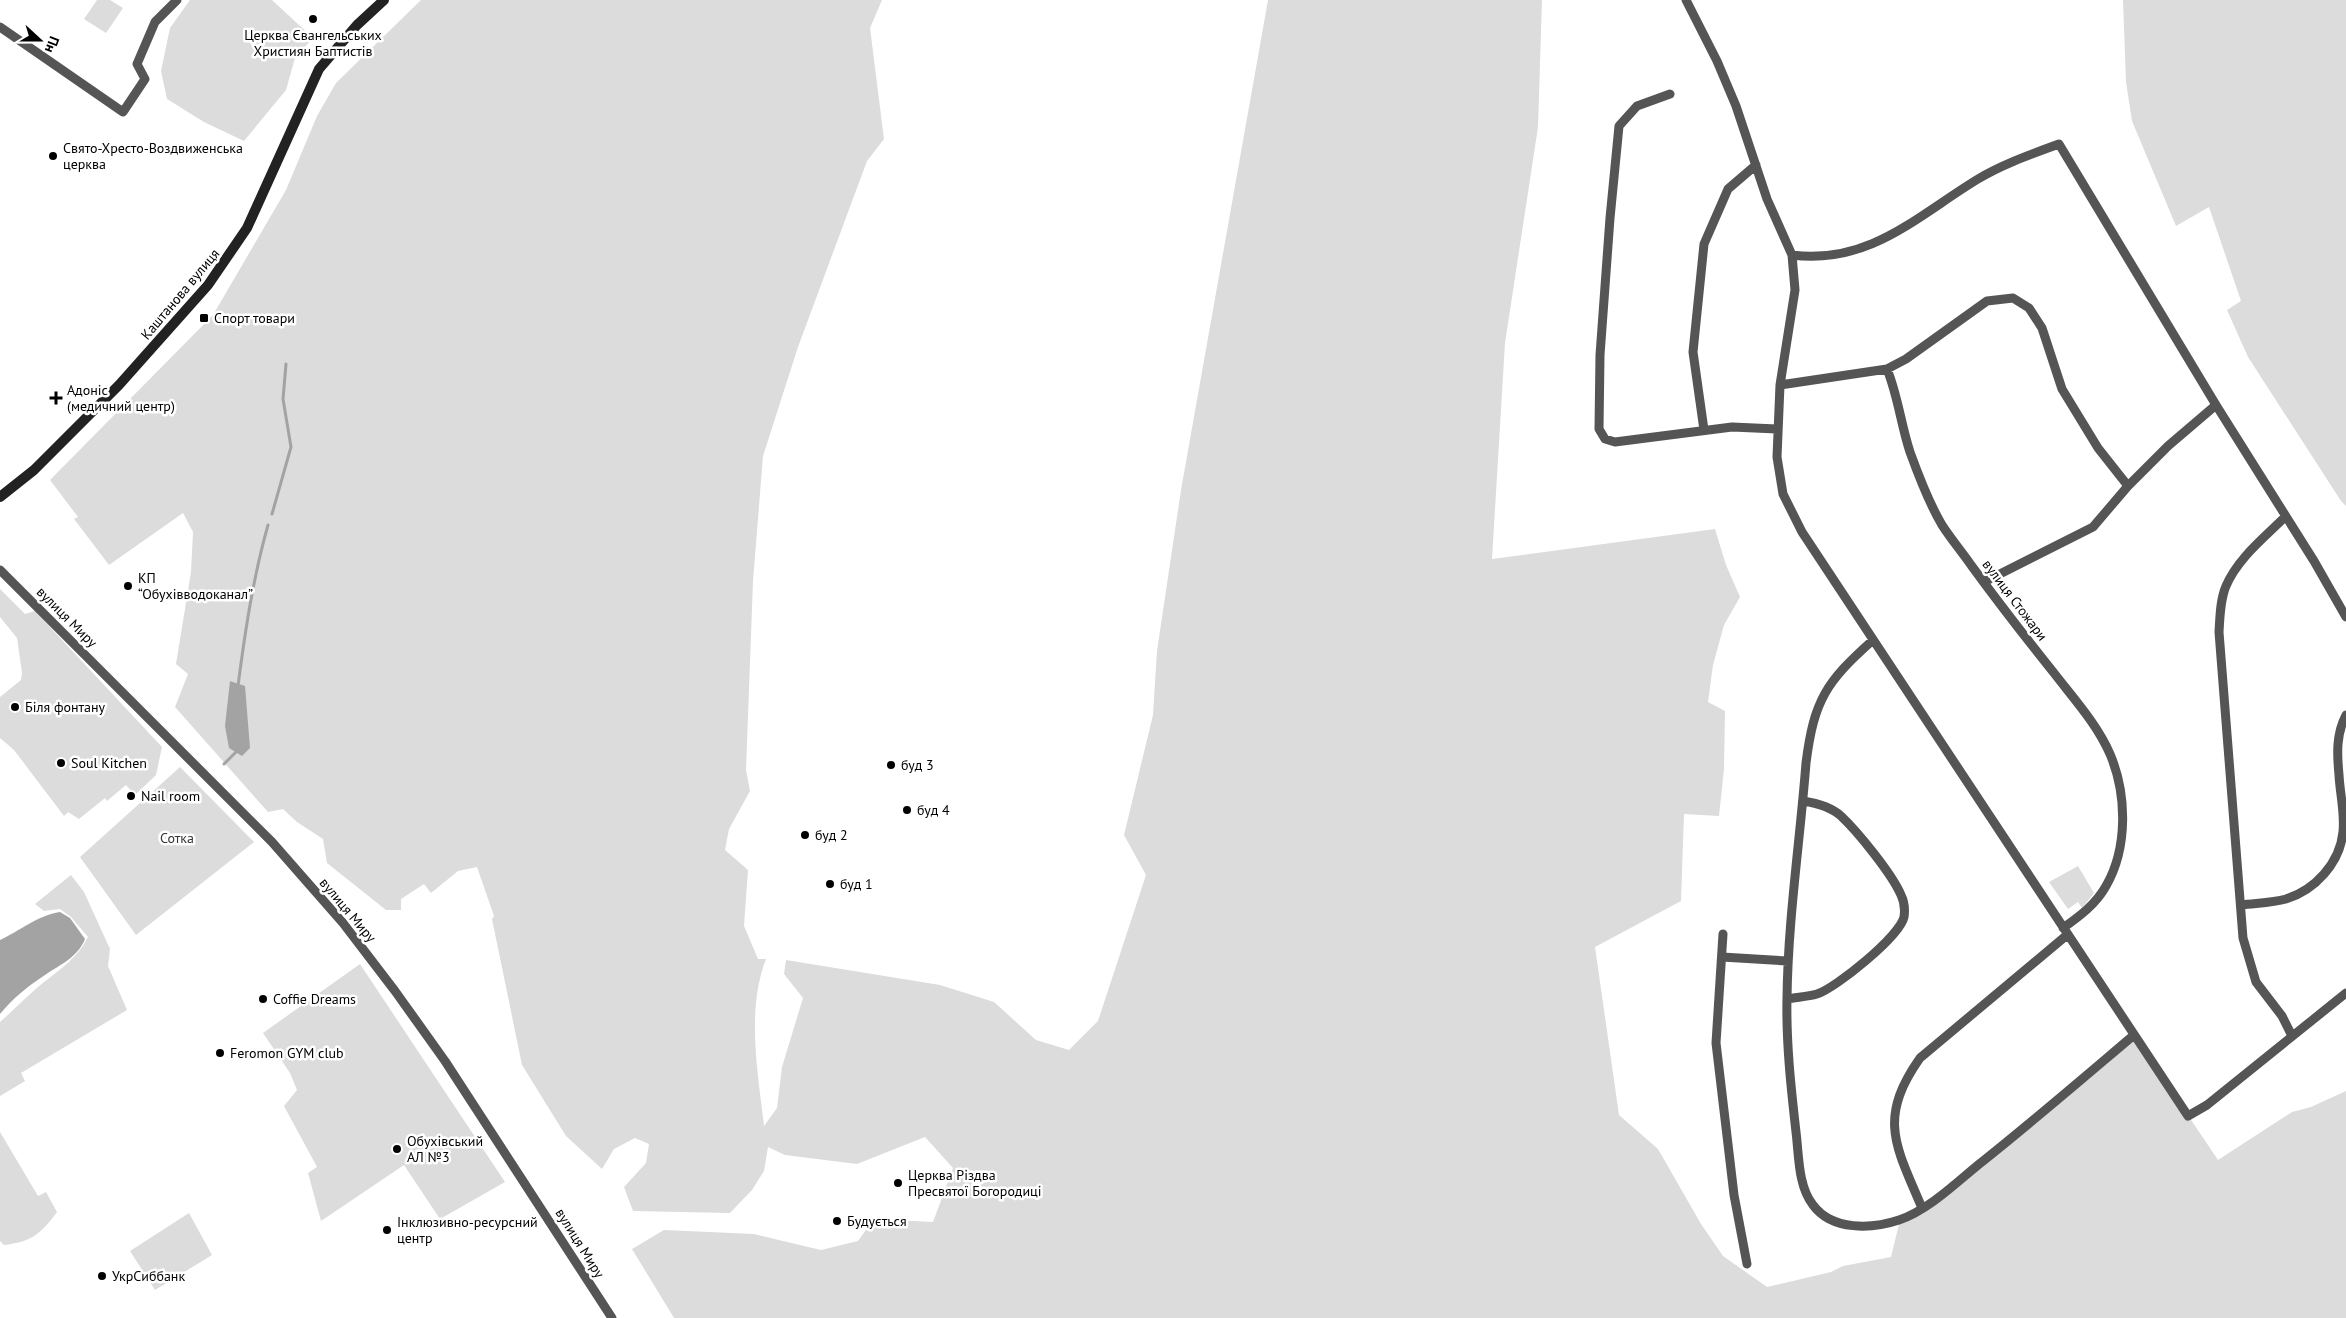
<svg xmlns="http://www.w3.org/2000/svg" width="2346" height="1318" font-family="'PT Sans',sans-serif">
	<rect width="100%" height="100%" fill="#fff"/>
	<path fill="#dcdcdc" d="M97,0H110L123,8L106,33L84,19Z
		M190,0H272L313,38L295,58L286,90L244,141L204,122L167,99L161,71L170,28Z
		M421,0H882L870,28L884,139L867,161L798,347L763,456L753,581L746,770L750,791L729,829L725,850L748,870L744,926L758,959H766C746,1011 758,1072 764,1126L777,1108L782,1067L803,998L784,974L786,960L940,985L994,1002L1036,1040L1069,1050L1098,1021L1146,875L1124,835L1153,715L1157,651L1181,490L1268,0H1542L1538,127L1505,343L1492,559L1715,529L1726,565L1740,597L1724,625L1713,665L1708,702L1725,711L1724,769L1719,816L1684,814L1681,901L1595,947L1619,1115L1658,1149L1701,1224L1723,1256L1767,1287L1831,1272L1843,1266L1891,1257L1900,1220L1922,1208L2134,1035L2218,1160L2292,1112L2311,1107L2346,1091V1318H674L632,1249L664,1230L754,1234L821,1250L858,1241L874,1219L933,1222L953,1168L925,1137L857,1164L785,1155L768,1147L764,1171L752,1190L730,1213L633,1211L624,1187L646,1163L649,1144L635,1138L614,1149L602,1169L566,1136L522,1065L492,919L494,916L477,867L458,871L431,893L424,884L401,899V910H386L327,863L323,839L297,822L283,809L268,812L175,707L188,674L176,664L191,572L193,532L183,513L109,565L74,519L78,517L50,480L213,315L286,190L317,116L336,83Z
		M2123,0H2346V506L2341,501L2248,357L2227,310L2241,301L2209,207L2176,226L2132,121L2126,82Z
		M0,589L25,614L35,611L162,747L156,775L135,795L126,785L107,801L105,798L79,819L68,812L64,816L14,750L0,738V697L21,680L22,673L17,638L0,617Z
		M180,767L254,842L136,935L80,857Z
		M2078,866L2094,893L2082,908L2078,902L2068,909L2049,882Z
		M71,875L84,892L110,949L108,966L127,1010L21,1073L25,1081L0,1096V1022C15,1009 29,994 44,982C62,968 77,958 88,937L71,917L60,909L44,911L35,904Z
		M360,964L505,1182L440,1219L404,1165L321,1221L308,1173L317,1167L284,1106L297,1090L290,1073L263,1033Z
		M0,1132L38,1196L46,1192L57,1212C41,1234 31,1242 4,1245L0,1241Z
		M189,1213L212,1255L155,1290L130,1251Z"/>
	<path fill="#a3a3a3" d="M230,681L245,686L250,748L242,756L229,748L225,726Z
		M60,912L70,918L85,939C77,958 61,964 45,975C28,986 13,998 0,1014V940C20,931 38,915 60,912Z"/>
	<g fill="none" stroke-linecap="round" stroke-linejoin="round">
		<path stroke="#a3a3a3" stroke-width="3" d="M272,514L291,447L283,399L286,364
			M238,686C245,632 253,578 268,525
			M224,764L238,750"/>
		<path stroke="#555" stroke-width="9" d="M1686,0L1717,61L1736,106L1767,199L1792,255L1795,290L1780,385L1777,457L1783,494L1802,532L2188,1116L2207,1105L2346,993
			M0,27L123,112L145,79L137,64L155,22L177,0
			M1670,94L1637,106L1619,126L1610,218L1600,355L1599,429L1605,439L1615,442L1732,427L1777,429
			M1792,255C1869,265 1917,216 1978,179C2003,164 2032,154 2059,144L2216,405L2314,561L2346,617
			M1887,369L1906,359L1987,301L2013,298L2029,308L2042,328L2062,389L2098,448L2128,486
			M1780,385L1887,369C1898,396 1901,425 1910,452C1919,477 1929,503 1942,525C1951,539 1962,552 1971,565C1998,602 2026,638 2054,673C2074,699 2097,724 2110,754C2127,794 2128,848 2106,886C2096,904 2080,916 2063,928
			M1704,430L1693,352L1704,244L1728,189L1756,165
			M2285,517C2264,538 2238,558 2226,586C2220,600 2220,617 2219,632L2243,938L2256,982L2282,1016L2292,1036
			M0,570L272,842L343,923L395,991L445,1061L612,1318
			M1984,582L2093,527L2128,486L2168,446L2216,405
			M1873,640C1826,682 1814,700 1806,763C1800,841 1788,919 1787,998C1786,1042 1791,1088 1796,1132C1799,1156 1798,1186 1813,1205C1832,1231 1872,1229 1899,1220C1927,1211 1956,1183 1978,1165C2031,1123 2082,1079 2134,1035
			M2241,905C2256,903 2272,903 2286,899C2315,890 2340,863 2343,832C2345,813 2340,794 2339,775C2337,754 2336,734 2346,715
			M1723,934L1716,1043L1734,1195L1747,1264
			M1722,957L1788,961
			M1787,999C1796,997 1807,997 1817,994C1836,988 1900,936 1904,917C1905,910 1904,901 1901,895C1892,874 1858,832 1841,816C1831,807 1816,803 1803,801
			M1922,1208C1896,1146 1877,1119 1920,1058L2067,935"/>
		<path stroke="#222" stroke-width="10" d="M0,497L34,470L119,385L208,285L247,228L319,69L357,25L384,0"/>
	</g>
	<g fill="#000" stroke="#fff" stroke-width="2">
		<circle cx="313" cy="19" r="5"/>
		<circle cx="53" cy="156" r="5"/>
		<rect x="199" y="313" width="10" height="10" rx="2.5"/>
		<path d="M53.5 390.5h5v5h5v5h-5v5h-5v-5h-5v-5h5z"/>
		<circle cx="128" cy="586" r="5"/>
		<circle cx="15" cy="707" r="5"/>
		<circle cx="61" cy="763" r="5"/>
		<circle cx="891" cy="765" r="5"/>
		<circle cx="131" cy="796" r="5"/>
		<circle cx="907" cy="810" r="5"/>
		<circle cx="805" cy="835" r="5"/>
		<circle cx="830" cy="884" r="5"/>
		<circle cx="263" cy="999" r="5"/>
		<circle cx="220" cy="1053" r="5"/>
		<circle cx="397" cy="1149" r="5"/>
		<circle cx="898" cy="1183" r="5"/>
		<circle cx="837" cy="1221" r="5"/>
		<circle cx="387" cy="1230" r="5"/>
		<circle cx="102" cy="1276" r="5"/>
	</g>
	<g text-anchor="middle" stroke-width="5" stroke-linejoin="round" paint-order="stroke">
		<g font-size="14" fill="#000" stroke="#fff" text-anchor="start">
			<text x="313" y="40" text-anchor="middle">Церква Євангельських<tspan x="313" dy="16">Християн Баптистів</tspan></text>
			<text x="63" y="153">Свято-Хресто-Воздвиженська<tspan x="63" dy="16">церква</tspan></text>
			<text x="214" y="323">Спорт товари</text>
			<text x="67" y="395">Адоніс<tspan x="67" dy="16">(медичний центр)</tspan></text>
			<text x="138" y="583">КП<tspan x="138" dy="16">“Обухівводоканал”</tspan></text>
			<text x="25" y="712">Біля фонтану</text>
			<text x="71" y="768">Soul Kitchen</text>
			<text x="901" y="770">буд 3</text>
			<text x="141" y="801">Nail room</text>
			<text x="917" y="815">буд 4</text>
			<text x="815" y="840">буд 2</text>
			<text x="840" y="889">буд 1</text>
			<text x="273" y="1004">Coffie Dreams</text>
			<text x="230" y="1058">Feromon GYM club</text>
			<text x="407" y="1146">Обухівський<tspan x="407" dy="16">АЛ №3</tspan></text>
			<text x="908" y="1180">Церква Різдва<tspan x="908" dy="16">Пресвятої Богородиці</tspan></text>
			<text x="847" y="1226">Будується</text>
			<text x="397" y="1227">Інклюзивно-ресурсний<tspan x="397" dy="16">центр</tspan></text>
			<text x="112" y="1281">УкрСиббанк</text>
		</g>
		<g font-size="14" fill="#000" stroke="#fff">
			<text transform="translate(180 294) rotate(-50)" y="5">Каштанова вулиця</text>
			<text transform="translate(2015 600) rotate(53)" y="5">вулиця Стожари</text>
			<text transform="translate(67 617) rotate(45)" y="5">вулиця Миру</text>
			<text transform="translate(348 910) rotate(50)" y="5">вулиця Миру</text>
			<text transform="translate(580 1243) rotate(58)" y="5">вулиця Миру</text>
		</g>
		<g font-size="14" fill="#333" stroke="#fff">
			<text x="177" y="843">Сотка</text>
		</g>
	</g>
	<g transform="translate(40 40) rotate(111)" stroke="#ffffff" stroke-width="4" paint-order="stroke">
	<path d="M0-4L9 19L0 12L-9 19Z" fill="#000000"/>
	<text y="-8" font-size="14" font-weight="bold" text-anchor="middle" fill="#000000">Пн</text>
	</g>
</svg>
